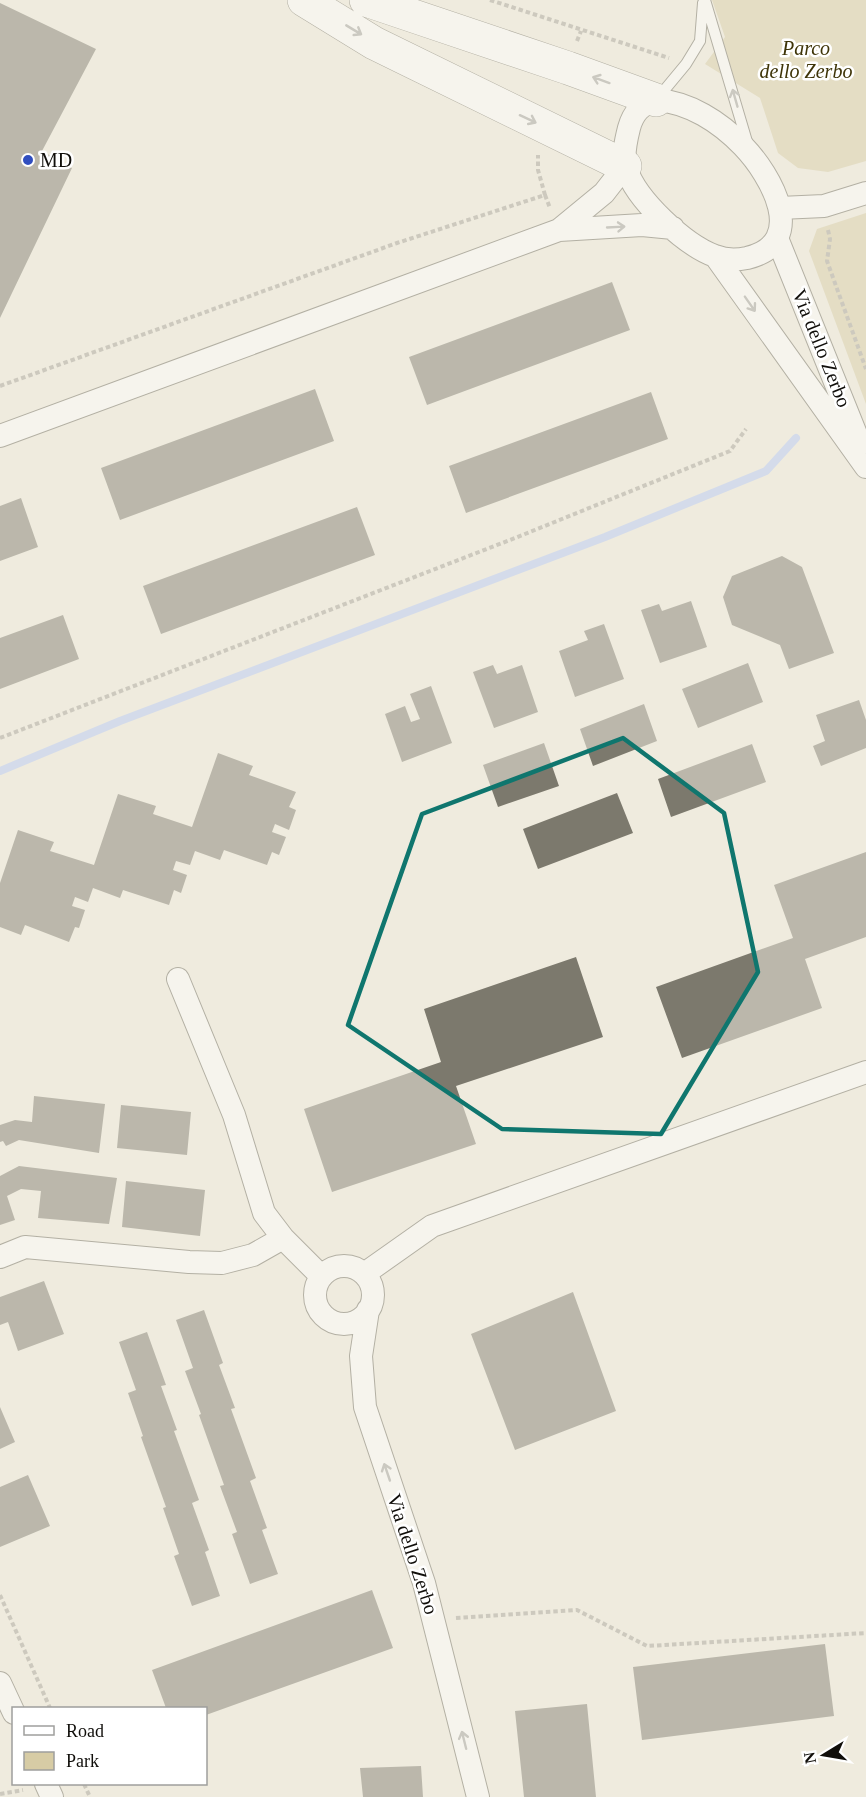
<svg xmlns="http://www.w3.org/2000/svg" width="866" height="1797" font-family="'Times New Roman',serif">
	<rect width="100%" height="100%" fill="#efebde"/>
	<path fill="#d7cca5" d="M712,0H866V161L828,172L798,168L778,153L760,98L705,64L725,37Z
		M866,213V404L809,251L817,229Z"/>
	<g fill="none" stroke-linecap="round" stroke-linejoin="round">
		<path stroke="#b4c8f8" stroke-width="8" d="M0,771L120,721L605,537L766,471L796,438"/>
	</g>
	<path fill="#7c796d" d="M0,3L96,49L42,151L72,168L0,318Z
		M612,282L630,330L427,405L409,357Z
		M315,389L334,441L120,520L101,468Z
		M651,392L668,439L466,513L449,466Z
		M21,498L38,547L0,561V506Z
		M357,507L375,555L161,634L143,586Z
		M782,556L802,567L834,653L789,669L780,645L732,625L723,597L732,576Z
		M691,601L707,647L660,663L641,610L659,604L662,611Z
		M63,615L79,659L0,689V638Z
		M604,624L624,679L575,697L559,651L588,640L584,631Z
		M748,663L763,702L698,728L682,689Z
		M493,665L497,674L522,665L538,712L494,728L473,672Z
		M431,686L452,743L402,762L385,714L405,706L411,722L420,719L410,694Z
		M859,700L866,720V748L821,766L813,746L825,741L816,715Z
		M644,704L657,741L593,766L580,729Z
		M544,743L559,786L498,807L483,765Z
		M752,744L766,782L671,817L658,779Z
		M218,753L253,766L249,775L296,792L289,807L296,810L289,830L275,824L272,832L286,837L279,855L272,852L267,865L224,850L220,860L195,851L190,865L176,861L173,870L187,875L181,893L174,890L169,905L123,890L120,898L93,888L88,902L75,897L72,906L85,910L79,928L75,927L69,942L25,925L21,935L0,927V883L18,830L54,842L50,851L94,865L118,794L156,806L153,814L192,827Z
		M617,793L633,833L538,869L523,829Z
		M866,852V937L805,959L822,1008L682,1058L656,987L793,938L774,885Z
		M576,957L603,1037L456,1086L476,1144L332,1192L304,1109L441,1062L424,1009Z
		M34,1096L105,1104L99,1153L19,1140L6,1146L3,1141L0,1142V1125L15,1120L32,1122Z
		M121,1105L191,1112L187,1155L117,1148Z
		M19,1166L117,1178L109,1224L38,1218L41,1191L21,1189L7,1196L15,1220L0,1225V1176Z
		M126,1181L205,1190L200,1236L122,1227Z
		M44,1281L64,1334L18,1351L8,1322L0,1325V1297Z
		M573,1292L616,1411L515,1450L471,1334Z
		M204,1310L223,1363L219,1365L235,1408L231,1409L256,1478L250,1481L267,1528L262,1530L278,1574L250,1584L232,1534L237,1532L220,1486L224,1485L199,1415L201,1414L185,1371L193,1368L176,1320Z
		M147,1332L166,1385L161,1386L177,1430L174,1431L199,1500L192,1503L209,1550L205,1552L220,1596L192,1606L174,1556L179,1554L163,1508L166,1507L141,1437L143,1436L128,1393L136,1390L119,1342Z
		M0,1407L15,1442L0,1449Z
		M28,1475L50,1526L0,1547V1487Z
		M372,1590L393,1648L206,1715V1708H166L152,1670Z
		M825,1644L834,1716L642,1740L633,1667Z
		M587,1704L596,1797H524L515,1711Z
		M421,1766L423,1797H363L360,1768Z"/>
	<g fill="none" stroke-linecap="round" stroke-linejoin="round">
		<defs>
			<path id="lane" d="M705,0L748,145
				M657,99L686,64L700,41L703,3"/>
			<path id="street" d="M656,100C689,102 720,122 743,146C771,175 810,243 747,258C737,260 725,260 715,256C685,245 636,200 626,168C622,156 626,140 629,128C633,113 641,104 656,100Z
				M780,208L824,206L866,193
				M559,230L604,193L625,166
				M777,238L860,444
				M716,257L866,467
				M0,436L559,230L642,225L673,228
				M178,979L234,1115L264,1213L283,1238L321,1276
				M0,1257L25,1247L189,1262L222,1263L253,1255L283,1238
				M315 1295a29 29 0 1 1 58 0a29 29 0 1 1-58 0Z
				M364,1274L432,1226L866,1072
				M368,1310L361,1356L365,1407L424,1583L478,1797
				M0,1683L14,1713
				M46,1784L52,1797"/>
			<path id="highway" d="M304,0L374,43L625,166
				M366,0L568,68L656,100"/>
		</defs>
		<use href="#lane" stroke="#6c695d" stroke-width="12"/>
		<use href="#street" stroke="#6c695d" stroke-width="24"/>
		<use href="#highway" stroke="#6c695d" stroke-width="34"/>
		<path stroke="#a4a197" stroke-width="4" stroke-dasharray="4.5 3" stroke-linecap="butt" d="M490,0L669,58
			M577,41L581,31
			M545,195L550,208
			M828,230L830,239L827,261L866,369
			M0,386L397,243L545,195L538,170V155
			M0,738L515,538L730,451L746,429
			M0,1595L50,1708
			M456,1618L577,1610L647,1646L866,1633
			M84,1784L90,1797
			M0,1794L23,1790"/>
		<use href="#lane" stroke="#fff" stroke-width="10"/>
		<use href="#street" stroke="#fff" stroke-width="22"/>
		<use href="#highway" stroke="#fff" stroke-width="33"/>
	</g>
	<defs><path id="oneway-shaft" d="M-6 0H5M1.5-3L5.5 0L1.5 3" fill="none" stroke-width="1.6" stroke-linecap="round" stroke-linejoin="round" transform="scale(1.5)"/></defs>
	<g stroke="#9f9f9d">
		<use href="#oneway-shaft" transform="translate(354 30) rotate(31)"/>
		<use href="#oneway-shaft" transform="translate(601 80) rotate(-160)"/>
		<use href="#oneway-shaft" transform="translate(735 98) rotate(-106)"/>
		<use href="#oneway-shaft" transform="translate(528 119) rotate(25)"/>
		<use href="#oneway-shaft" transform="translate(616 227) rotate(-3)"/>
		<use href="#oneway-shaft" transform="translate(750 304) rotate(55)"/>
		<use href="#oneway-shaft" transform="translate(387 1472) rotate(-109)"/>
		<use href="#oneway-shaft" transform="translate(464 1740) rotate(-104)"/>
	</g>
	<path d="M0 0H866V1797H0ZM623,738L724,813L758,972L661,1134L502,1129L348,1025L422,814Z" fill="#efebde" fill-opacity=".55" fill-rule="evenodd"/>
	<path fill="none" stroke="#0f766e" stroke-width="4.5" stroke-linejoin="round" d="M623,738L724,813L758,972L661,1134L502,1129L348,1025L422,814Z"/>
	<circle fill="#304ebf" stroke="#fff" stroke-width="2" cx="28" cy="160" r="6"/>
	<g text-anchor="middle" stroke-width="5" stroke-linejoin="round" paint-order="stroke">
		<g font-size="20" font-style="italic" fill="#3e3408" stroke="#fff">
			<text x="806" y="55">Parco<tspan x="806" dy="23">dello Zerbo</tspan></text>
		</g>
		<g font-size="20" fill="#100e0a" stroke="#fff" text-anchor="start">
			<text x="40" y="167">MD</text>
		</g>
		<g font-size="20" fill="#100e0a" stroke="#fff">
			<text transform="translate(822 348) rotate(68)" y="7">Via dello Zerbo</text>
			<text transform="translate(413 1554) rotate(72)" y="7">Via dello Zerbo</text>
		</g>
	</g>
	<rect x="12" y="1707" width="195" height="78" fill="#ffffff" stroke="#9f9f9d" stroke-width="1.5"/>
	<rect x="24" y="1726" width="30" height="9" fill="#ffffff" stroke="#9f9f9d" stroke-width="1.5"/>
	<text x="66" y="1737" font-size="18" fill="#100e0a">Road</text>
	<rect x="24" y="1752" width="30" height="18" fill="#d7cca5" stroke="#9f9f9d" stroke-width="1.5"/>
	<text x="66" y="1767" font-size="18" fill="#100e0a">Park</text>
	<g transform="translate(824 1755) rotate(259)" stroke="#ffffff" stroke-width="4.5" paint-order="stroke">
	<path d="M0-4.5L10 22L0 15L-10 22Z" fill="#100e0a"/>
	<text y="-9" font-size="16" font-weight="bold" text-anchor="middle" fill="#100e0a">N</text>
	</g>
</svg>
